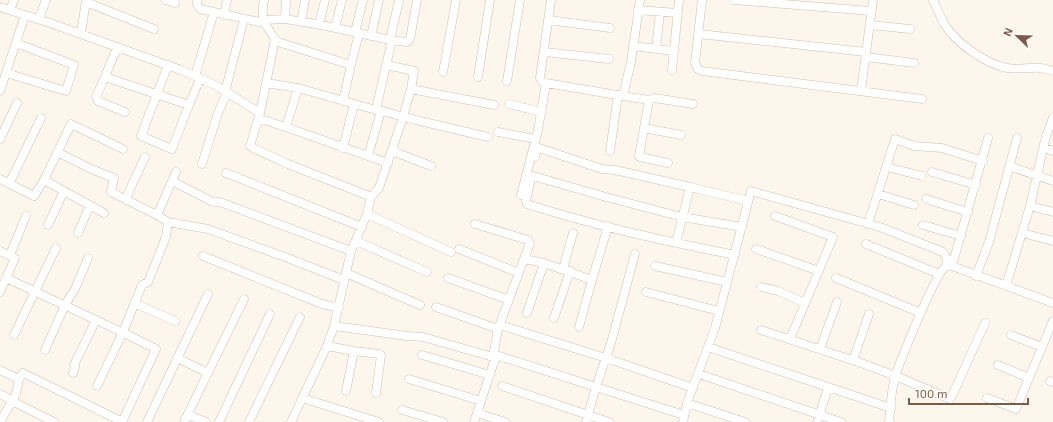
<svg xmlns="http://www.w3.org/2000/svg" width="1053" height="422" font-family="'Exo 2',sans-serif">
	<rect width="100%" height="100%" fill="#fdf6ec"/>
	<g fill="none" stroke-linecap="round" stroke-linejoin="round">
		<defs>
			<path id="minor" d="M166,0L175,3
				M197,0V4L200,9L264,23
				M264,0C260,18 265,25 275,39L260,113L250,146L253,148L288,164L369,196L371,197L367,214L351,251L334,326L327,346L291,422
				M702,0L695,63L698,69L702,71L922,99
				M734,0L871,11
				M933,0C937,8 940,17 945,25C956,43 986,64 1007,68C1018,70 1030,67 1041,68C1045,69 1049,70 1053,71
				M86,2L154,29
				M0,7L50,23L181,70L215,85L260,113
				M10,10L14,0
				M638,10L677,13
				M224,15L227,0
				M39,19L46,0
				M285,19L286,0
				M264,20L285,19L322,25L390,40L407,42L410,39L417,0
				M548,20L610,28
				M301,22L305,0
				M319,25L325,0
				M870,25L910,29
				M335,28L342,0
				M355,32L363,0
				M81,34L86,0
				M699,34L866,52
				M371,36L379,0
				M390,40L399,0
				M275,41L351,65L359,33
				M633,46L673,51
				M117,47L105,77L189,105L200,79
				M656,49L660,12
				M544,52L609,59
				M866,57L914,63
				M168,65L141,136L172,149L189,105
				M387,65L414,71L411,89L403,117L488,137
				M672,70L679,0
				M443,72L456,0
				M6,73L66,91L74,65L16,43
				M195,76L214,12
				M105,77L96,97L98,101L125,112
				M478,77L490,0
				M507,81L520,0
				M266,83L298,88L376,110
				M546,83L623,96L631,62L640,0
				M411,89L494,105
				M0,91L25,15
				M861,91L873,0
				M225,92L244,19
				M623,96L649,100L639,156L640,157L668,163
				M649,100L654,98L693,104
				M343,101L351,65
				M509,104L542,112
				M258,118C302,132 344,148 388,163
				M286,127L298,88
				M644,128L681,135
				M498,132L535,139
				M0,139L17,103
				M343,148L354,104
				M1044,148L1053,151
				M392,151L431,166
				M610,151L618,95
				M57,152L91,169L114,178L111,192L157,215L176,172
				M368,156L381,111
				M535,157L536,151L539,148L602,169L615,170L690,187
				M202,164L218,113L227,93
				M1009,166L1053,181
				M887,167L922,176
				M932,172L976,185
				M226,173L362,227
				M0,179L34,196L44,180L104,213
				M44,180L71,124L123,149
				M172,181L213,202H220L351,251
				M9,184L41,118
				M878,194L914,205
				M521,195L538,130L546,83L542,82L540,78L551,0
				M371,197L379,188L403,117L376,109L391,44
				M926,199L968,212
				M126,200L131,187L145,157
				M1030,206L1053,212
				M367,214L451,252
				M775,216L833,237L790,339
				M168,222L208,229L285,257L344,280
				M868,224L895,139L914,146L942,148L983,161
				M48,225L64,191
				M923,225L961,236
				M78,233L90,205
				M1022,233L1053,241
				M356,241L427,272
				M676,243L690,187L748,201
				M866,244L939,274
				M459,249L519,273
				M756,249L819,271
				M0,251L15,258L0,292
				M10,255L26,216
				M735,255C665,241 595,226 527,204L526,201L531,178L533,176L606,197L682,217L742,227
				M203,256L322,304L339,308
				M524,259L544,263L592,280L579,327
				M655,266L727,282
				M952,266L988,138
				M563,269L573,233
				M346,273L420,305
				M976,276L989,242L1017,138
				M6,278L126,334L156,349L122,422
				M448,278L509,300
				M836,278L921,313
				M592,280L608,226
				M1006,286L1030,206L1046,136L1053,118
				M761,287L778,291L805,303
				M646,292L719,311
				M134,303L175,321
				M436,307L498,329
				M527,313L544,263
				M554,318L570,271
				M500,325L606,358L693,388
				M334,326L407,336L423,337L493,357L498,329L530,243L528,240L475,224
				M761,330L861,363L896,376L950,399L952,396L985,323
				M14,335L56,248
				M1011,335L1042,347
				M327,346L354,351L346,391
				M708,347L891,408
				M820,349L837,302
				M45,350L65,305L75,289L88,258
				M354,351L380,354L381,355L376,393
				M493,354L596,387L611,343L635,254
				M422,355L490,375
				M493,357L495,359L477,413L505,422
				M177,358L208,373
				M853,360L869,314
				M998,365L1029,378
				M0,370L19,379L16,394L0,422
				M73,373L75,367L74,365L96,320
				M699,374L841,422
				M19,379L23,373L123,422
				M409,379L481,401
				M1050,381L1053,382
				M97,386L123,332L142,285L148,282L166,237L168,222L157,215
				M502,386L609,422
				M0,394L12,400
				M302,398L379,422
				M987,398L1016,409L1053,321
				M12,401L54,422
				M687,403L745,422
				M402,410L443,422
				M188,415L206,422
				M147,422L208,294
				M184,422L244,299
				M219,422L270,314
				M249,422L300,317
				M474,422L477,413
				M586,422L596,387L684,415
				M683,422L687,403L715,328L751,191L880,227L943,252L947,258V265
				M817,422L828,388
				M890,422L889,420C891,406 891,390 895,377C901,359 935,273 947,265L952,266L1053,303"/>
		</defs>
		<use href="#minor" stroke="#d1beb0" stroke-width="9"/>
		<use href="#minor" stroke="#fff" stroke-width="8"/>
	</g>
	<g transform="translate(1017 36) rotate(293)" stroke="#fffaf3" stroke-width="3" paint-order="stroke">
	<path d="M0-3L7 15L0 10L-7 15Z" fill="#7a5c4d"/>
	<text y="-6" font-size="11" font-weight="bold" text-anchor="middle" fill="#7a5c4d">N</text>
	</g>
	<path d="M909 398v6h119v-6" fill="none" stroke="#7a5c4d" stroke-width="2"/>
	<text x="915" y="398" font-size="12" fill="#7a5c4d" stroke="#fffaf3" stroke-width="3" paint-order="stroke">100 m</text>
</svg>
